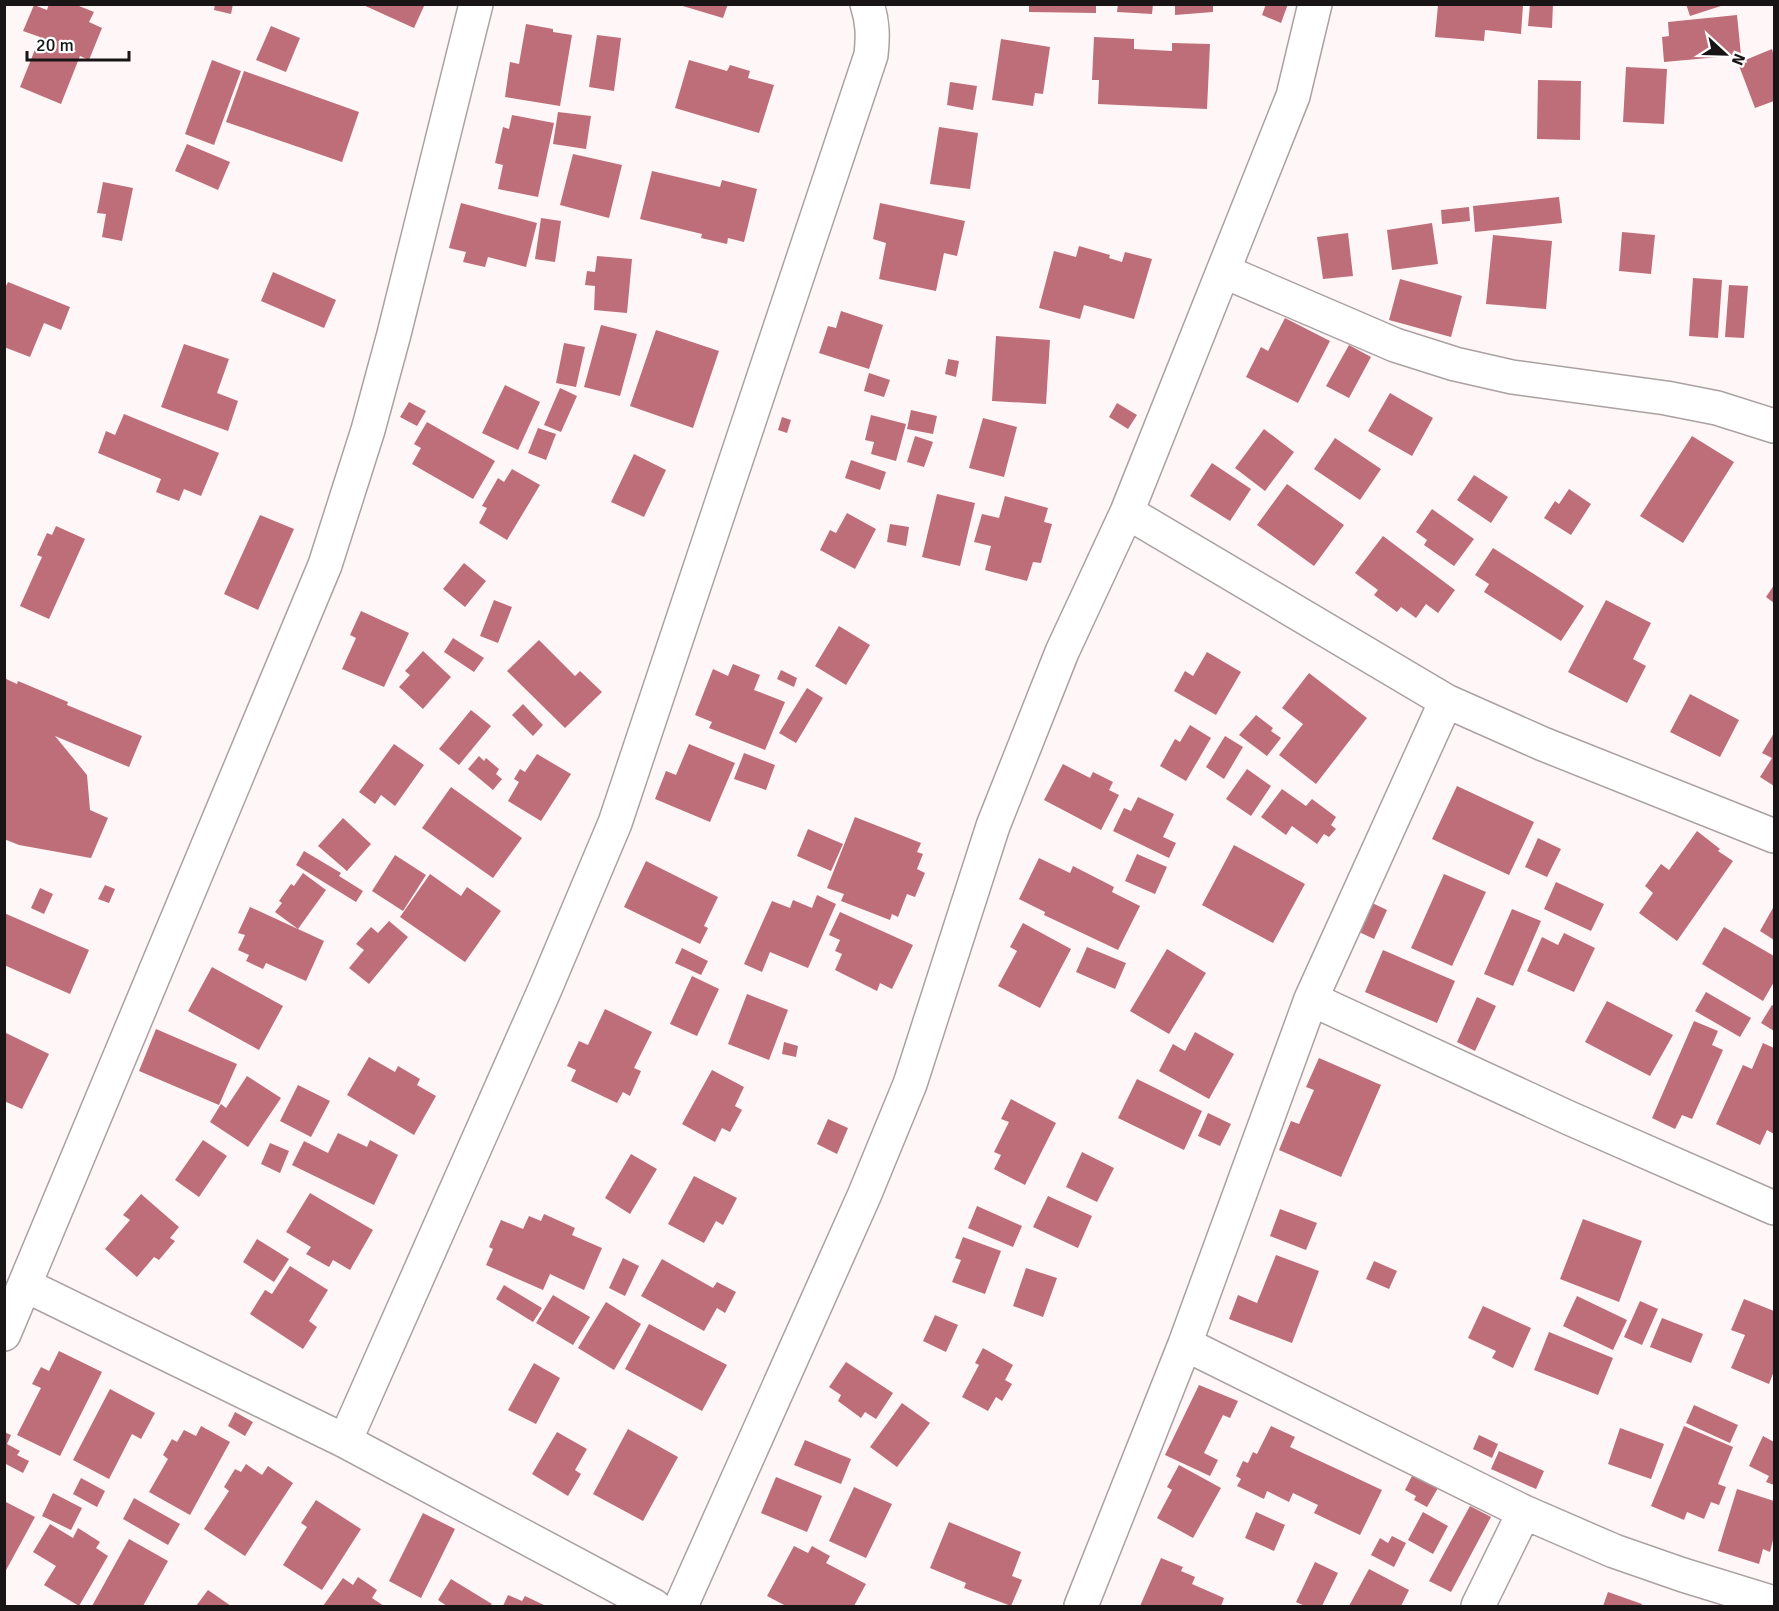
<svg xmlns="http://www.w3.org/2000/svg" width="1779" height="1611" font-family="Signika,sans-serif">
	<rect width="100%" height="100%" fill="#fff6f7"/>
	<path fill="#be6e79" d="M49,4H74L94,12L89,22L102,28L89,60L80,56L61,104L20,87L40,37L23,31L34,5L47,10Z
		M215,4H233L231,14L214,10Z
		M361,4H425L414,28Z
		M676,4H728L723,18Z
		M1029,4H1096V13L1029,12Z
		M1118,4H1153L1152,14L1117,12Z
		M1266,4H1288L1281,23L1262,15Z
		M1530,4H1553L1552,28L1528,26Z
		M1686,4H1724V5L1690,16Z
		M1175,5H1213V12L1175,15Z
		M1438,5H1523L1521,34L1485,30L1484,41L1435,37Z
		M1737,15L1741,55L1664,62L1662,37L1669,36L1668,22Z
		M526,24L553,29V32L572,35L560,106L505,97L510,62L519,64Z
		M271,26L300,38L286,72L256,60Z
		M597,35L621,38L614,91L589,87Z
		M1094,37L1134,39V49L1172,51V43L1210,44L1207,109L1098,104L1099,80H1092Z
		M1001,39L1050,47L1043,94L1035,93L1033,106L992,100Z
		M1772,49L1774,56V101L1755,108L1738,63Z
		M212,60L241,71L214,145L185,134Z
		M689,60L727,71L730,65L750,71L748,78L774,85L759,133L675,108Z
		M1626,67L1667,69L1664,124L1623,122Z
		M244,71L359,112L342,162L226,122Z
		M1538,80L1581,81L1580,140L1537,139Z
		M950,82L977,86L973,110L947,105Z
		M558,112L591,116L586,149L553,144Z
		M512,115L554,123L538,197L498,189L503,165L495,163L503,127L509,129Z
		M939,127L978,133L970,189L930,184Z
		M187,144L230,162L218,190L175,171Z
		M573,154L622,165L609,218L560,205Z
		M652,171L720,187L722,180L757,189L744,242L728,238L727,244L701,238L702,234L640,219Z
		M103,182L133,188L122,241L102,237L106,214L97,213Z
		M1559,197L1562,223L1475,232L1473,206Z
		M461,203L537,223L526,267L488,257L485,267L463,262L466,252L449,248Z
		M880,203L965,221L957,256L944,253L936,291L879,279L886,243L873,239Z
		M1469,207L1470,221L1442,224L1441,210Z
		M541,218L561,221L555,262L535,259Z
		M1432,223L1438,264L1392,270L1387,230Z
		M1622,232L1655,235L1651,274L1619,271Z
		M1348,233L1353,276L1323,279L1317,237Z
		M1493,235L1552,241L1546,309L1486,304Z
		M1079,246L1110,255L1109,258L1122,262L1125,252L1152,259L1134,319L1084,305L1080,319L1039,308L1054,251L1076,257Z
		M597,256L632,259L627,313L594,310L595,286L585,285L587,271L595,272Z
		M273,272L336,300L324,328L261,301Z
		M1693,278L1722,280L1718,338L1689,336Z
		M1400,279L1462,296L1451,337L1389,320Z
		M8,282L70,307L61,330L44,323L30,357L4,347V290Z
		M1729,285L1748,286L1744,338L1725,337Z
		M841,311L883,325L869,369L819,353L828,326L836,328Z
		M1285,318L1330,341L1298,403L1246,377L1261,347L1268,351Z
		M601,325L637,334L620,396L584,387Z
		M656,330L719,351L693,428L630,406Z
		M996,336L1050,340L1046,404L992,401Z
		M564,343L585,347L576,387L556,383Z
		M184,344L229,359L217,393L238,401L228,431L161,407Z
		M1349,345L1371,357L1349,398L1326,386Z
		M948,359L959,361L956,377L945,374Z
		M869,373L890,380L884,397L864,391Z
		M505,385L540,402L518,450L482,433Z
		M560,388L577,396L561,432L544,425Z
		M1390,393L1433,418L1412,456L1368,431Z
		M409,402L426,411L417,426L400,417Z
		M1117,403L1137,415L1128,429L1109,417Z
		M911,410L937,416L933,434L907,429Z
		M124,414L219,453L201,496L184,489L179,501L156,492L161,479L98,453L106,431L115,435Z
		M871,415L906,424L896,461L871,454L874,442L865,440Z
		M782,417L791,420L787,433L778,430Z
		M983,418L1017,427L1004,477L969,468Z
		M427,422L495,461L473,499L412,464L421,448L414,444Z
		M538,428L556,434L546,460L528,453Z
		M1264,429L1294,452L1265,491L1235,468Z
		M915,436L933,442L924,467L907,462Z
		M1692,436L1734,462L1683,543L1640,516Z
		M1335,438L1381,469L1360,500L1314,469Z
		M634,454L666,470L644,517L611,502Z
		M851,460L886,472L880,490L845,478Z
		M1212,463L1251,489L1230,521L1190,496Z
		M512,469L540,485L507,540L479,523L487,508L482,506L498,478L504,482Z
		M1474,475L1508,497L1491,523L1457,500Z
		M1287,484L1344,525L1314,566L1257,525Z
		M1569,489L1591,504L1571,535L1544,518L1555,501L1559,504Z
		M937,494L975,503L960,566L922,557Z
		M1005,496L1048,508L1044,522L1052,524L1041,563L1033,562L1027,581L985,570L991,546L974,542L982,514L999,518Z
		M1432,509L1474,539L1454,566L1424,545L1427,540L1416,532Z
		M847,513L876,529L855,569L820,550L830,530L836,533Z
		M260,515L294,529L258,610L224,594Z
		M890,524L909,527L906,546L887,542Z
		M56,526L85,539L49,619L20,606L42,557L37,555L47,533L52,535Z
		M1383,536L1455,590L1438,613L1426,604L1416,618L1401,607L1397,612L1374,595L1378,590L1355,573Z
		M1493,548L1584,606L1561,641L1484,592L1489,584L1475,575Z
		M464,563L486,581L465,607L443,589Z
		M1774,585V603L1766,597Z
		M494,600L512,607L498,643L480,636Z
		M1606,600L1651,623L1633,659L1646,666L1627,703L1568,672Z
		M361,611L409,633L384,687L342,669L356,638L350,635Z
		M839,626L870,645L846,685L815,666Z
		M453,638L484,658L474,672L444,652Z
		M539,640L575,676L580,671L602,692L565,728L507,671Z
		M423,651L451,677L423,709L399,687L410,675L405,671Z
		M1207,652L1241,672L1216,715L1174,691L1185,671L1193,676Z
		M733,664L760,675L754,690L785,702L765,750L709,728L712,722L695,715L713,669L728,676Z
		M781,670L797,678L794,687L777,679Z
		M1309,673L1367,718L1316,784L1279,755L1303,724L1282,708Z
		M4,678L17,684L18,681L68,702L67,705L142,736L129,767L55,736L87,775L90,810L108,818L91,858L19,845L4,839Z
		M807,688L823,698L796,743L779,733Z
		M1690,694L1739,720L1720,757L1670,732Z
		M523,704L543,725L533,736L512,715Z
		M471,710L491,726L459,765L439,749Z
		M1256,715L1273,728L1271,731L1281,738L1267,756L1239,735Z
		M1190,725L1211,738L1186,781L1160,766L1175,739L1180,742Z
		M1774,733V786L1760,777L1772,758L1762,753Z
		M1225,736L1243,747L1224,779L1206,767Z
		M394,744L424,765L395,806L381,795L375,804L359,792Z
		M689,744L735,763L710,822L655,799L666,771L676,775Z
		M744,753L775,765L766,790L734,779Z
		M537,754L571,774L541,821L508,801L519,782L514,779L520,769L525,772Z
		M479,756L484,761L486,758L499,769L496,774L502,779L493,790L468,769Z
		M1063,764L1090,778L1093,772L1113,782L1109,790L1119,795L1101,830L1044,800Z
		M1247,769L1271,786L1251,816L1226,799Z
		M1457,786L1534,822L1509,875L1432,839Z
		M451,787L522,838L493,878L422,828Z
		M1282,789L1306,806L1312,799L1336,817L1331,825L1336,829L1329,837L1324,834L1317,844L1292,826L1286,835L1261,817Z
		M1138,797L1174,814L1163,837L1176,843L1169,858L1113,831L1124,808L1131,811Z
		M855,817L921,843L917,852L923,854L917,869L925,873L915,897L907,894L898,917L892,914L890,920L841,901L844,894L827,888Z
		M343,818L371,844L347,871L318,846Z
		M808,829L843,844L831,871L797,856Z
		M1697,831L1720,849L1718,851L1733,861L1677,941L1639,913L1653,893L1645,886L1661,864L1669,870Z
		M1538,838L1561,849L1547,877L1525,867Z
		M1234,845L1305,884L1273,943L1202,905Z
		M304,851L341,873L339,876L363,891L356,902L296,865Z
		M1137,854L1167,867L1155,894L1125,881Z
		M395,855L426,875L403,911L372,891Z
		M1039,858L1070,873L1073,866L1114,887L1112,892L1140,906L1118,950L1044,915L1045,912L1019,899Z
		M646,861L718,897L704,926L708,928L700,944L624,907Z
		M303,873L326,890L298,929L275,912L282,903L279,901L291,884L294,886Z
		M430,874L461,896L467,887L501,911L465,962L400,917Z
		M1444,874L1486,892L1452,966L1411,948Z
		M1556,882L1604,904L1591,931L1544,909Z
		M105,885L115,889L109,903L98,899Z
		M40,888L53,894L44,914L31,908Z
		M817,895L836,904L808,968L770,952L762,972L744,964L772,901L790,908L793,900L812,908Z
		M1370,902L1387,910L1374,939L1357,931Z
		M1774,906V940L1760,931Z
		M250,907L324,941L306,981L266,963L263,969L246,961L249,955L238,950L245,935L238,933Z
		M1512,909L1541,921L1513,986L1484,974Z
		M840,912L913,945L892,989L880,983L877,991L835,970L842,954L835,951L840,940L829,935Z
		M4,913L89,950L70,994L4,965Z
		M389,921L408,937L369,984L349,968L364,950L356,944L371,927L378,933Z
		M1023,923L1071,949L1040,1008L998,986L1017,951L1010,947Z
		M1724,927L1774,956V982L1763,1001L1702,964Z
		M1564,933L1595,948L1574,992L1527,971L1542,937L1558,945Z
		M1087,947L1126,963L1115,989L1076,972Z
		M682,948L708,961L701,975L675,963Z
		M1167,949L1206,973L1169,1034L1130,1011Z
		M1383,950L1455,981L1437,1023L1365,992Z
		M212,967L283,1006L259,1050L188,1011Z
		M692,976L719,989L697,1036L670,1024Z
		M1706,992L1751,1018L1740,1037L1695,1011Z
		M747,994L788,1010L769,1060L728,1044Z
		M1477,997L1496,1006L1475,1051L1457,1042Z
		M1607,1001L1673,1035L1650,1076L1585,1042Z
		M1772,1005L1774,1006V1031L1761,1023Z
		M605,1009L652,1032L634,1068L641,1071L630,1096L623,1092L617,1103L571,1081L576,1070L567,1066L579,1041L588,1045Z
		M1694,1021L1718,1031L1712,1045L1723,1050L1692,1119L1682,1115L1675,1129L1652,1118Z
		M156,1029L237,1064L219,1105L139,1071Z
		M4,1032L49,1054L22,1109L4,1101Z
		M1195,1032L1234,1054L1209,1099L1159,1071L1173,1044L1185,1051Z
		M784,1042L798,1046L796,1057L782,1054Z
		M1763,1043L1774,1048V1134L1767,1130L1760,1145L1716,1124L1743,1065L1752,1069Z
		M369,1057L395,1072L398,1066L420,1079L417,1085L436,1096L414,1135L347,1095Z
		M1319,1058L1381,1085L1341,1177L1279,1150L1291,1121L1299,1124L1314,1090L1306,1087Z
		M712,1070L744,1087L735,1106L742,1110L730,1132L722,1128L715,1142L682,1124Z
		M247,1076L281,1098L248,1147L210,1122L221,1104L226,1108Z
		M1137,1079L1202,1111L1184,1150L1118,1118Z
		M298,1085L330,1101L311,1137L280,1121Z
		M1011,1099L1056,1123L1025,1185L994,1169L1001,1155L994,1152L1009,1122L1001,1119Z
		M1208,1113L1231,1124L1220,1146L1198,1136Z
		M828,1119L848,1128L837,1154L817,1144Z
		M338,1133L367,1147L370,1140L398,1155L374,1205L292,1165L304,1141L328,1153Z
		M203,1140L227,1156L199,1197L175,1180Z
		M270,1143L289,1151L280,1173L261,1164Z
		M1082,1152L1114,1168L1097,1202L1066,1187Z
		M631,1154L657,1169L630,1214L605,1198Z
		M694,1176L737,1198L723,1225L716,1221L704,1243L668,1224Z
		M310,1193L373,1230L350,1270L333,1260L329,1267L306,1254L311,1247L286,1232Z
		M141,1194L179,1227L170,1238L175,1241L159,1260L154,1257L137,1277L105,1249L130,1220L123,1215Z
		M1048,1196L1092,1216L1078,1248L1033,1227Z
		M977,1206L1022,1226L1013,1247L968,1228Z
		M1280,1209L1317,1223L1306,1250L1270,1236Z
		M544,1214L575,1228L572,1235L602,1248L584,1290L550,1274L543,1290L486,1265L493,1249L489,1247L501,1220L523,1229L529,1216L541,1221Z
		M1583,1219L1642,1241L1619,1302L1560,1279Z
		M963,1237L1001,1251L985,1294L952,1282L961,1260L955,1258Z
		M257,1239L289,1259L274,1282L243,1262Z
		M1276,1255L1319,1271L1292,1343L1229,1319L1238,1295L1257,1303Z
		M623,1258L639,1266L625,1296L609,1288Z
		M662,1259L713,1288L717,1282L736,1292L725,1313L717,1308L704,1331L641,1296Z
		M1374,1261L1397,1271L1389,1289L1366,1279Z
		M290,1266L328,1290L309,1321L317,1327L303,1349L250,1314L265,1290L272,1294Z
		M1026,1268L1057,1278L1043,1317L1013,1306Z
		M504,1285L542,1308L533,1322L496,1299Z
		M553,1295L590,1317L573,1345L536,1323Z
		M1577,1296L1627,1320L1613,1350L1563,1326Z
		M1744,1299L1774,1311V1371L1769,1384L1731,1368L1745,1335L1731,1330Z
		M1640,1301L1658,1309L1642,1345L1624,1337Z
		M606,1302L641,1324L614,1370L578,1348Z
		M1483,1306L1531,1328L1513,1368L1492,1358L1496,1351L1468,1338Z
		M935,1315L958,1325L946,1352L923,1341Z
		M1662,1318L1703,1334L1691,1363L1650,1347Z
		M649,1324L727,1365L702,1411L625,1369Z
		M1549,1332L1613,1358L1598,1395L1534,1370Z
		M983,1348L1013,1365L1005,1380L1012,1384L1002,1401L996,1397L988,1411L962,1397L979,1365L975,1363Z
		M59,1351L102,1372L60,1456L17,1435L41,1388L32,1384L41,1367L49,1371Z
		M846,1362L893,1393L876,1419L865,1412L861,1418L838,1401L841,1395L829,1387Z
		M534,1363L560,1378L536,1424L508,1410Z
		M1199,1385L1238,1401L1230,1418L1223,1415L1204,1453L1218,1460L1210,1476L1165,1455Z
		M110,1389L155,1413L141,1439L132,1434L109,1479L73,1460Z
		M902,1403L930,1423L897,1467L870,1447Z
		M1694,1405L1738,1425L1730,1443L1686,1423Z
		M235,1412L253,1422L245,1436L228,1426Z
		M201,1426L230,1442L190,1515L149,1492L168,1459L163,1455L172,1439L177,1442L184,1430L196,1436Z
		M1271,1426L1295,1437L1290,1447L1382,1490L1360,1535L1314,1513L1318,1505L1293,1493L1289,1502L1267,1491L1264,1499L1237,1486L1241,1479L1236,1476L1243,1461L1248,1463L1253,1452L1257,1454Z
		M1684,1426L1733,1447L1718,1484L1726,1487L1719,1505L1711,1502L1704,1519L1687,1512L1684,1520L1651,1506Z
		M1620,1428L1664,1444L1651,1479L1608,1464Z
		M628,1429L678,1457L643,1521L593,1494Z
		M4,1432L11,1435L7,1444L20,1451L17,1455L29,1461L23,1473L4,1463Z
		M557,1432L587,1449L575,1470L581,1474L568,1496L532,1474Z
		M1479,1435L1498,1444L1492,1458L1473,1449Z
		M1763,1436L1774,1442V1485L1766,1482L1769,1476L1749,1466Z
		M805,1440L851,1459L841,1484L794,1465Z
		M1499,1451L1544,1471L1536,1489L1491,1469Z
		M246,1464L262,1475L268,1466L293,1483L245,1556L204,1529L229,1491L224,1487L235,1469L241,1472Z
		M1179,1465L1221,1488L1193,1538L1157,1518L1172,1490L1167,1487Z
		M1413,1474L1438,1488L1427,1507L1414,1500L1416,1496L1405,1490Z
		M776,1477L822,1496L807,1532L761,1513Z
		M81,1478L105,1491L97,1507L73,1494Z
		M854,1487L892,1504L866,1558L829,1541Z
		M1737,1489L1774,1501V1536L1770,1552L1763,1549L1759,1564L1718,1551Z
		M53,1493L82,1508L71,1530L42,1516Z
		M134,1498L180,1524L168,1545L123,1519Z
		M316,1500L361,1529L322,1590L283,1565L307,1527L301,1523Z
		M4,1501L35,1517L4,1574Z
		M1470,1506L1491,1517L1451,1592L1429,1581Z
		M1256,1512L1285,1525L1274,1551L1245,1538Z
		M1423,1512L1448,1526L1433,1554L1408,1540Z
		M423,1513L455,1529L421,1598L389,1581Z
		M949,1522L1021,1552L1012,1576L1022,1580L1011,1606L964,1588L966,1583L930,1568Z
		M50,1524L73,1538L78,1528L100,1542L96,1548L108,1556L79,1606L44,1585L56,1566L33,1552Z
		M1392,1536L1406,1543L1394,1567L1371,1555L1380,1538L1388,1543Z
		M129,1539L168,1561L143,1606H92Z
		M794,1546L808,1553L812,1546L830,1556L826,1563L866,1584L854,1606H786L767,1596Z
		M1161,1558L1183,1567L1181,1571L1195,1577L1192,1584L1224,1598L1221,1606H1140Z
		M1315,1562L1338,1573L1322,1606H1305L1296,1602Z
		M1369,1569L1409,1590L1401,1606H1349Z
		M358,1577L377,1590L372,1598L384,1606H323L343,1578L353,1585Z
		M451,1579L492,1604L490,1606H447L438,1600Z
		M208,1590L231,1606H196Z
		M1608,1592L1642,1604L1641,1606H1603Z
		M508,1595L522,1601L525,1596L546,1606H503Z"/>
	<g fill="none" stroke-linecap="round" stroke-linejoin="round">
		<defs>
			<path id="minor" d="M1223,271L1395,345L1455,364L1512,377L1666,398L1717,408L1774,426
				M1127,512L1446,701L1543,744L1774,836
				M1311,999L1569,1118L1774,1208
				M25,1285L345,1441L654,1606
				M4,1334L325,565L368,430L394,334L476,4
				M1185,1344L1524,1512L1614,1551L1683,1575L1774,1603
				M345,1441L545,989L615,823L871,55C873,37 873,22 867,4
				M681,1606L864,1196L910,1084L993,826L1062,652L1127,512L1293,96L1315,4
				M1081,1606L1185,1344L1311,999L1446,701
				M1478,1606L1524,1512"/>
		</defs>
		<use href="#minor" stroke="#aba1a2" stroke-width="36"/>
		<use href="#minor" stroke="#fff" stroke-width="33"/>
	</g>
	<rect width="1779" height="1611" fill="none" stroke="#191516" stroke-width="12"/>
	<g transform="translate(1725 54) rotate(112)" stroke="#ffffff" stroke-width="4.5" paint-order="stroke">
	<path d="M0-4.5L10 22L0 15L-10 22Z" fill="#191516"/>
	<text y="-9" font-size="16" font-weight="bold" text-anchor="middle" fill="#191516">N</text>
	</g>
	<path d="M27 51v9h102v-9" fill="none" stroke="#191516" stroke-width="3"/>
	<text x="36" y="51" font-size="18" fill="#191516" stroke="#ffffff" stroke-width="4.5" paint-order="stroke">20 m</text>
</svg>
